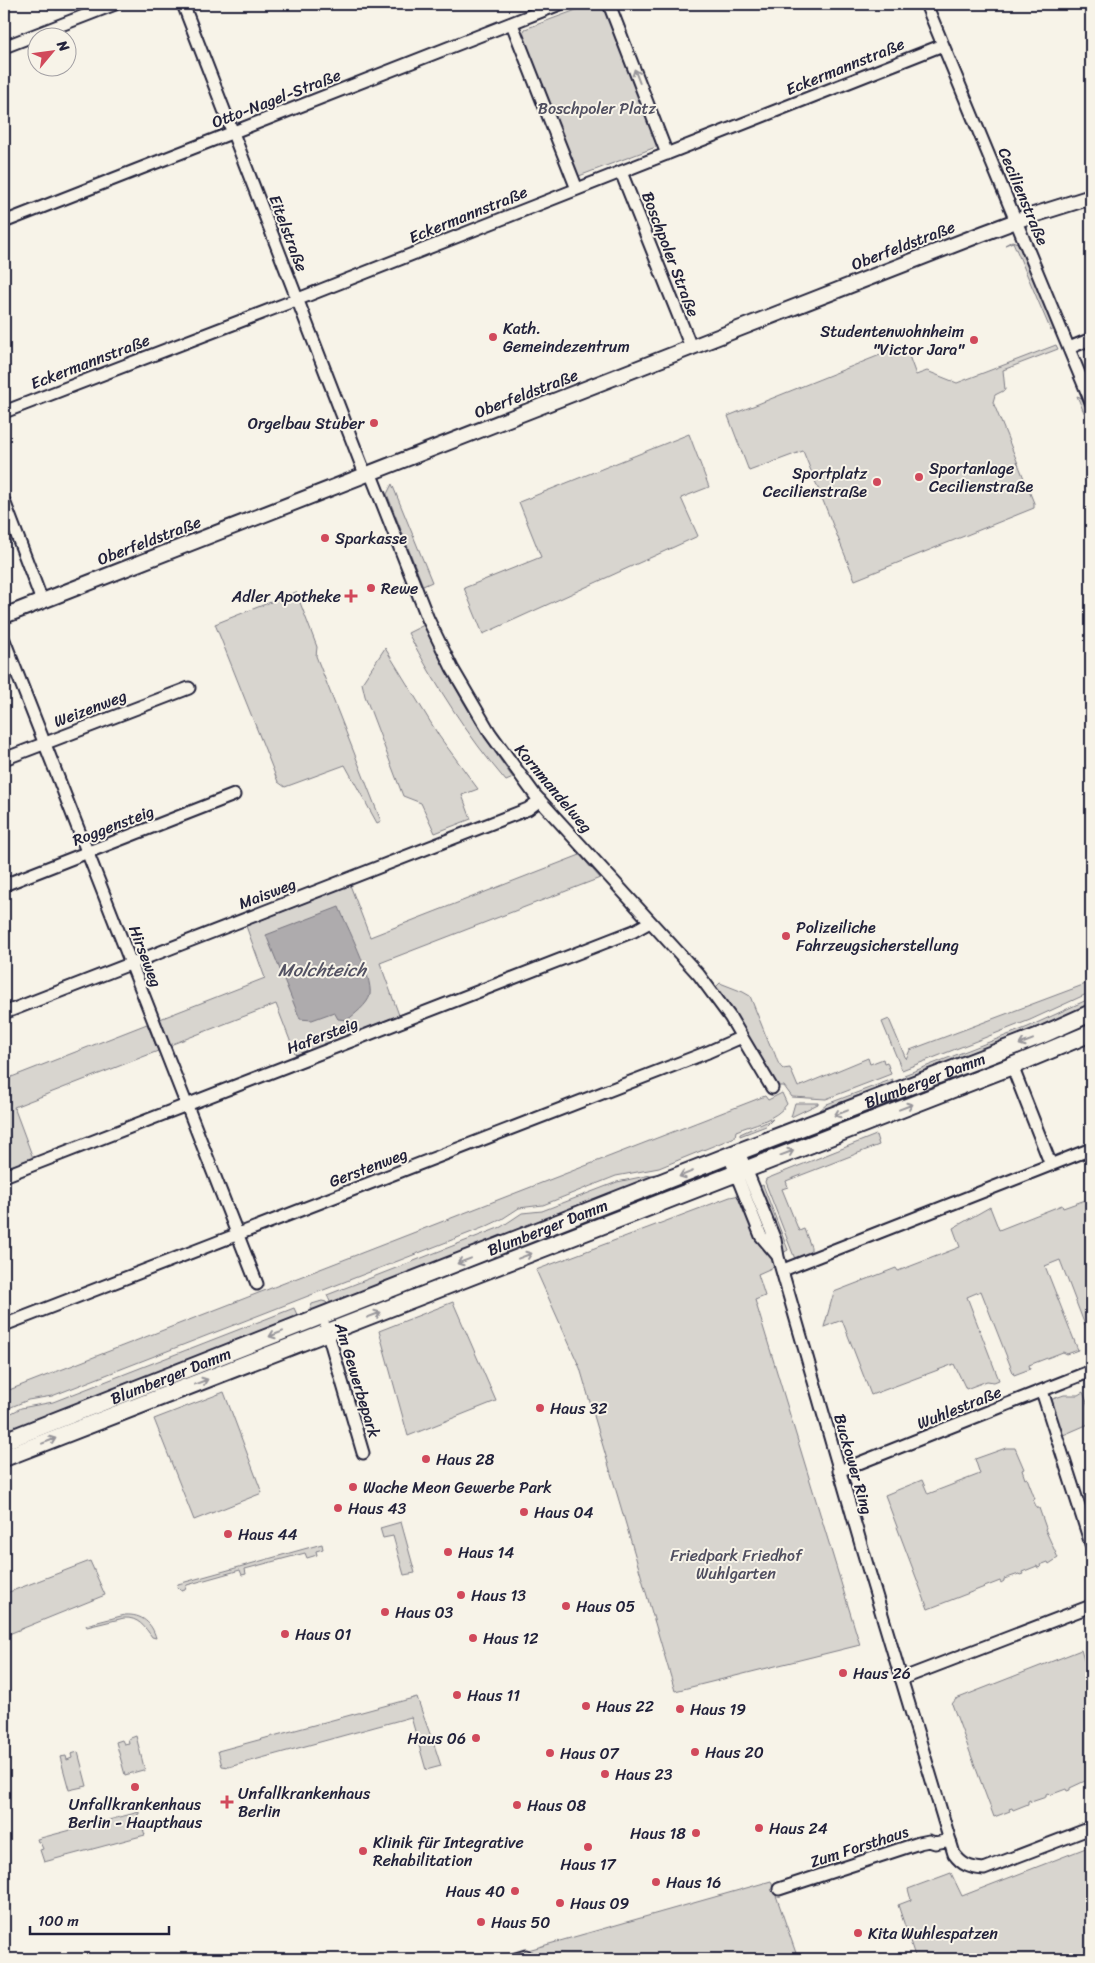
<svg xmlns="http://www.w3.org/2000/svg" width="1095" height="1963" font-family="Sriracha,sans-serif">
	<rect width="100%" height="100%" fill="#f7f3e8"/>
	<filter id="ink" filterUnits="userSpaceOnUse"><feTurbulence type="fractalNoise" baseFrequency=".02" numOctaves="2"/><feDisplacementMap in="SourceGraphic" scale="10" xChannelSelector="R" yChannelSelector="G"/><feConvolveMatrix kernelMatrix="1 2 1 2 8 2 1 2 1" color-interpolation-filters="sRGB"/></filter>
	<g filter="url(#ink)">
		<path fill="#d8d5cf" stroke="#7d7c85" d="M592,4H602L657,143L656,147L579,176L577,175L523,34L525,29Z
			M1012,241L1018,243L1054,329L1051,331L1013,242L1005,245Z
			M905,345L916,375L927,371L957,383L1056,345L1058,349L1003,370L1005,390L995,395L993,402L1034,503V508L855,580L803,451L749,471L728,416Z
			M1077,396L1082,398L1091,419V429Z
			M689,434L709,487L681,498L698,536L483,634L464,588L541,557L519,502Z
			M392,484L432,582L423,586L387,494Z
			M296,592L317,647L316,656L381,821L377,823L345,765L285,787L278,782L215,624Z
			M424,625C448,679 478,730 513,778L506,781C467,735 436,686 408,633Z
			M385,648L439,736L478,789L462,795L471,819L435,833L421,803L403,796L365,696L362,683Z
			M580,855L600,878L380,963L399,1015L296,1056L276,1004L170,1045L160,1019L265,978L246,926L350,885L370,937Z
			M1091,982V992L1030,1020L902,1070L882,1022L889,1019L906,1059L910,1050Z
			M720,983L743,992L750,996L770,1046C777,1053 775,1062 783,1069L790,1068L798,1087L868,1058L870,1064L883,1059L884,1063L887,1062L891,1074L826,1099L792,1097L784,1086H776L714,989Z
			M1091,998V1007L913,1080L904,1075L1028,1027Z
			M1091,1019V1027L803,1139L814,1130Z
			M147,1024L158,1051L14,1107L33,1158L4,1169V1080Z
			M893,1079L890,1089L811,1118L827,1104Z
			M782,1093L787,1104C776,1120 753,1124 736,1131L735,1137L659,1168L616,1176L543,1205L519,1208L502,1219L485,1227L52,1396L28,1400L4,1410V1392L765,1096L768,1100Z
			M795,1103H818V1104L791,1117Z
			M773,1119L766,1126L740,1136V1134Z
			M876,1135L879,1145L786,1181L788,1187L782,1189L799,1231L804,1229L811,1247V1253L795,1259L765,1182L766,1179Z
			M717,1168L719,1175L404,1294L435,1277Z
			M660,1173L661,1177L332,1306L327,1295L501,1227L522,1213L542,1211L617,1182Z
			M763,1185L788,1250L781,1254L759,1187Z
			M740,1195L773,1257L776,1266L758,1274L765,1296L755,1300L860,1645L675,1691L580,1368L536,1270L730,1197Z
			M1091,1198V1341L1060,1260L1045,1266L1078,1350L1067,1354L1063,1352L1029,1365L1030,1369L1014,1375L981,1291L967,1297L999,1380L994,1382L987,1381L966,1389L954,1364L871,1395L842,1320L824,1327L834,1292L896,1268L898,1271L960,1247L953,1228L990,1207L999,1230L1062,1205L1063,1208Z
			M322,1301L326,1302L329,1307L312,1314L310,1309L312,1304Z
			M453,1302L496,1401L408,1436L379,1331Z
			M294,1308L299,1319L17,1428L4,1432V1417L21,1408L53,1402Z
			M224,1392L262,1493L194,1520L154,1419Z
			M1083,1392L1091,1413V1423L1061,1436L1050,1400L1064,1395H1078Z
			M1006,1448H1015L1024,1469L1022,1470L1025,1479L1027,1478L1035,1499L1033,1500L1037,1508H1039L1046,1528L1045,1529L1058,1558L1049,1564L1048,1562L1040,1565L1041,1567L1038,1568L1037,1566L1022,1572L1023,1574L1020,1575L1019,1574L1004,1579V1581L1001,1583L1000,1581L928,1609L885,1495L922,1480L928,1494L980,1474L975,1459Z
			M401,1522L415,1573L404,1575L393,1536L383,1538L380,1528Z
			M322,1544L323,1549L316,1551L317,1555L307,1558L305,1553L245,1569L246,1574L242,1575L240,1570L187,1585L185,1590L181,1591L177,1587L178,1584Z
			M90,1561L105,1595L4,1636V1594Z
			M125,1615C142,1614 152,1623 156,1638L152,1637C145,1627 138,1617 124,1618L87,1627L86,1625Z
			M1081,1650L1091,1683V1779L1086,1784L1085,1781L1070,1788V1790L1067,1791L1066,1789L1050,1795L1048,1793L1046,1794V1797L1031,1802L1030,1800L1028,1801V1804L1013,1810L1012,1808L1009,1809L1010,1811L994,1817L952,1704L956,1699Z
			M417,1697C424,1720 434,1742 441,1766L426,1770L411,1717L229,1767L222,1766L218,1751Z
			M136,1736L145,1771L143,1770L125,1775L116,1742L122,1740L124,1744L129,1743L128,1739Z
			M78,1752L87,1786L69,1790L60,1757L66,1756L67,1760L72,1758L71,1754Z
			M139,1812V1814L137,1815L139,1823H141L145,1835L44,1862L40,1850L43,1849L40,1842H38L37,1839Z
			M1091,1846V1959H916L898,1905L911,1900L908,1889L951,1873L962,1896Z
			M771,1881L798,1959H515L514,1954Z"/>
		<path fill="#aeabad" stroke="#76747f" d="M339,907C346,925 373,976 370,995C368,1004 354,1015 347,1020L338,1019L334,1012L312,1020L300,1019L266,935Z"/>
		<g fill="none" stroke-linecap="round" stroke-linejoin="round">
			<defs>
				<path id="minor" d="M183,4L365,474
					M609,4L667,154
					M926,4L1091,402
					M512,24L577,189
					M4,47L115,4
					M621,172L691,347
					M4,222L560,4
					M1069,348L1091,339
					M4,412L306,296L943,45
					M370,472L428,619L452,668L490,733L535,795L699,975L730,1017L772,1088
					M4,501L42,601
					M4,640L257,1284
					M4,759L189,688
					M4,885L234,795
					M4,1013L528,809L540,800
					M1012,1066L1051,1165
					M739,1152L775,1240L778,1257L862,1548L954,1854C962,1865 970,1868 984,1869L1091,1828
					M729,1156L761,1236L777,1255
					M4,1176L634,931L650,922
					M783,1270L1091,1149
					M4,1325L708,1052L742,1037
					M326,1327L363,1453
					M1042,1391L1091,1544
					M839,1471L1091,1371
					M901,1679L1091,1606
					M779,1889L919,1843L929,1841L935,1843L950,1840
					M516,1959L526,1956"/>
				<path id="tertiary" d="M4,616L984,233L1024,218L1091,197"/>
				<g id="secondary">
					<path id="s1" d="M4,1441L743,1150L1042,1035L1091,1013"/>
					<path d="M4,1458L1012,1066L1091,1033"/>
				</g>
			</defs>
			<use href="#minor" stroke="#22223b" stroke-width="15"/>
			<use href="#tertiary" stroke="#22223b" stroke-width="18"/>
			<use href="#secondary" stroke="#22223b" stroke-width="20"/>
			<use href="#minor" stroke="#f7f3e8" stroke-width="11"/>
			<use href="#tertiary" stroke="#f7f3e8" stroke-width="14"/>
			<use href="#secondary" stroke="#f7f3e8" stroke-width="16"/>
		</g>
		<defs><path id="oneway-shaft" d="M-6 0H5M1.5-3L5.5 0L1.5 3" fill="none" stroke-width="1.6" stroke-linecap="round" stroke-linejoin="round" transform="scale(1.25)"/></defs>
		<g stroke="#97959a">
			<use href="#oneway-shaft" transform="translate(637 76) rotate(-111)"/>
			<use href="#oneway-shaft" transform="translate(1026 1042) rotate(159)"/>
			<use href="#oneway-shaft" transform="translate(906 1107) rotate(-21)"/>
			<use href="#oneway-shaft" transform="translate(841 1113) rotate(159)"/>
			<use href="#oneway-shaft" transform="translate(787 1153) rotate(-21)"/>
			<use href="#oneway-shaft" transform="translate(686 1174) rotate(158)"/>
			<use href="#oneway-shaft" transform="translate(525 1256) rotate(-21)"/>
			<use href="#oneway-shaft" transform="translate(464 1261) rotate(159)"/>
			<use href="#oneway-shaft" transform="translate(374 1315) rotate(-21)"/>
			<use href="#oneway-shaft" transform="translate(276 1334) rotate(159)"/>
			<use href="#oneway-shaft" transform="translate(201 1382) rotate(-21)"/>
			<use href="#oneway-shaft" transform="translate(49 1441) rotate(-21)"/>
		</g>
	</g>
	<g fill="#d1495b" stroke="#f7f3e8" stroke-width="2">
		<circle cx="493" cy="337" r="5"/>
		<circle cx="974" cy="340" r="5"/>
		<circle cx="374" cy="423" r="5"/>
		<circle cx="919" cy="477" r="5"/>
		<circle cx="877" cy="482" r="5"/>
		<circle cx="325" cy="538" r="5"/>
		<circle cx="371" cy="588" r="5"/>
		<path d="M348.5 588.5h5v5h5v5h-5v5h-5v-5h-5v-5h5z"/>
		<circle cx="786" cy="936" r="5"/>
		<circle cx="540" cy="1408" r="5"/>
		<circle cx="426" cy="1459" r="5"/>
		<circle cx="353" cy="1487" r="5"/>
		<circle cx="338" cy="1508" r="5"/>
		<circle cx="524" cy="1512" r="5"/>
		<circle cx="228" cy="1534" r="5"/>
		<circle cx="448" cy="1552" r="5"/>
		<circle cx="461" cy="1595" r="5"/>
		<circle cx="566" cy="1606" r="5"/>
		<circle cx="385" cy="1612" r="5"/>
		<circle cx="285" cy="1634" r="5"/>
		<circle cx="473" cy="1638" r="5"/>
		<circle cx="843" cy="1673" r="5"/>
		<circle cx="457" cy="1695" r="5"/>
		<circle cx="586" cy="1706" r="5"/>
		<circle cx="680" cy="1709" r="5"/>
		<circle cx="476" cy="1738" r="5"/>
		<circle cx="695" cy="1752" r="5"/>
		<circle cx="550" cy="1753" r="5"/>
		<circle cx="605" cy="1774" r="5"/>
		<circle cx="135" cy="1787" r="5"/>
		<path d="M224.5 1794.5h5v5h5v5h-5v5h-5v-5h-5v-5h5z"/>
		<circle cx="517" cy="1805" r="5"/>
		<circle cx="759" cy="1828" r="5"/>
		<circle cx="696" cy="1833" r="5"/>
		<circle cx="588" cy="1847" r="5"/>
		<circle cx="363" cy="1851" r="5"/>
		<circle cx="656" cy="1882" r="5"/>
		<circle cx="515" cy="1891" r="5"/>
		<circle cx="560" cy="1903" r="5"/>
		<circle cx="481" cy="1922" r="5"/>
		<circle cx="858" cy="1933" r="5"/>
	</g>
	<g text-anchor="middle" stroke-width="4" stroke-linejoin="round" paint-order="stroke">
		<g font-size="16" fill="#22223b" stroke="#f7f3e8">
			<text transform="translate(845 66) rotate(-22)" y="6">Eckermannstraße</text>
			<text transform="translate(276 98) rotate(-21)" y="6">Otto-Nagel-Straße</text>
			<text transform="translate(1024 196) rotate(67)" y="6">Cecilienstraße</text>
			<text transform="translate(468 214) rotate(-22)" y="6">Eckermannstraße</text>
			<text transform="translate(289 233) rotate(69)" y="6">Eitelstraße</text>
			<text transform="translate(903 245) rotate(-21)" y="6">Oberfeldstraße</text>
			<text transform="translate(671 254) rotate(69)" y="6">Boschpoler Straße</text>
			<text transform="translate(90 361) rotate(-21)" y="6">Eckermannstraße</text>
			<text transform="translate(526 393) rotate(-21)" y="6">Oberfeldstraße</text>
			<text transform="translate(149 540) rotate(-21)" y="6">Oberfeldstraße</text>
			<text transform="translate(90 708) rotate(-21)" y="6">Weizenweg</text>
			<text transform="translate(554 788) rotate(50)" y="6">Kornmandelweg</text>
			<text transform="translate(113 825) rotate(-21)" y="6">Roggensteig</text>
			<text transform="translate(267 893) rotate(-21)" y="6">Maisweg</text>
			<text transform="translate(146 956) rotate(69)" y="6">Hirseweg</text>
			<text transform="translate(322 1035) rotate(-21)" y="6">Hafersteig</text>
			<text dy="6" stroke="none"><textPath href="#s1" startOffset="989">Blumberger Damm</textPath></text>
			<text transform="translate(368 1167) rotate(-21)" y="6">Gerstenweg</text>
			<text dy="6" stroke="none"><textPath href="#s1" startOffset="584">Blumberger Damm</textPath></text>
			<text dy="6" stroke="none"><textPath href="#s1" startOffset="179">Blumberger Damm</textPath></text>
			<text transform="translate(358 1380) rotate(73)" y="6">Am Gewerbepark</text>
			<text transform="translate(959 1407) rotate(-22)" y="6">Wuhlestraße</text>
			<text transform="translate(854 1464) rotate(74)" y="6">Buckower Ring</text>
			<text transform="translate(859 1846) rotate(-18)" y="6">Zum Forsthaus</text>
		</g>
		<g font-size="16" fill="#504f60" stroke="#f7f3e8">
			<text x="597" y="114">Boschpoler Platz</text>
			<text x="736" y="1561">Friedpark Friedhof<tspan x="736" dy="18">Wuhlgarten</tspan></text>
		</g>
		<g font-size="16" fill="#22223b" stroke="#f7f3e8" text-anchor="start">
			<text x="503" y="334">Kath.<tspan x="503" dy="18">Gemeindezentrum</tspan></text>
			<text x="964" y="337" text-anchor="end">Studentenwohnheim<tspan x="964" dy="18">"Victor Jara"</tspan></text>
			<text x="364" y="429" text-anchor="end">Orgelbau Stuber</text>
			<text x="929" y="474">Sportanlage<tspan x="929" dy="18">Cecilienstraße</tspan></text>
			<text x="867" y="479" text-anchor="end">Sportplatz<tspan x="867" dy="18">Cecilienstraße</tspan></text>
			<text x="335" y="544">Sparkasse</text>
			<text x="381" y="594">Rewe</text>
			<text x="341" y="602" text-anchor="end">Adler Apotheke</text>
			<text x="796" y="933">Polizeiliche<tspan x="796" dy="18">Fahrzeugsicherstellung</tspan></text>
			<text x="550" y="1414">Haus 32</text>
			<text x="436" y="1465">Haus 28</text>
			<text x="363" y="1493">Wache Meon Gewerbe Park</text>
			<text x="348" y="1514">Haus 43</text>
			<text x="534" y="1518">Haus 04</text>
			<text x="238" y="1540">Haus 44</text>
			<text x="458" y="1558">Haus 14</text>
			<text x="471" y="1601">Haus 13</text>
			<text x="576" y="1612">Haus 05</text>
			<text x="395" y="1618">Haus 03</text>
			<text x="295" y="1640">Haus 01</text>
			<text x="483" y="1644">Haus 12</text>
			<text x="853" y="1679">Haus 26</text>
			<text x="467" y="1701">Haus 11</text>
			<text x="596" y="1712">Haus 22</text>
			<text x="690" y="1715">Haus 19</text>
			<text x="466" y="1744" text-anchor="end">Haus 06</text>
			<text x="705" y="1758">Haus 20</text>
			<text x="560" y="1759">Haus 07</text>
			<text x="615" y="1780">Haus 23</text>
			<text x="238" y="1799">Unfallkrankenhaus<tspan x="238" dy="18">Berlin</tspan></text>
			<text x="135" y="1810" text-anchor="middle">Unfallkrankenhaus<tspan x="135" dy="18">Berlin - Haupthaus</tspan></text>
			<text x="527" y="1811">Haus 08</text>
			<text x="769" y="1834">Haus 24</text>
			<text x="686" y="1839" text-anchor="end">Haus 18</text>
			<text x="373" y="1848">Klinik für Integrative<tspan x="373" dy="18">Rehabilitation</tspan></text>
			<text x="588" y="1870" text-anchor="middle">Haus 17</text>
			<text x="666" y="1888">Haus 16</text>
			<text x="505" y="1897" text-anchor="end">Haus 40</text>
			<text x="570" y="1909">Haus 09</text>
			<text x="491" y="1928">Haus 50</text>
			<text x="868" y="1939">Kita Wuhlespatzen</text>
		</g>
		<g font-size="18" font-style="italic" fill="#535263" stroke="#f7f3e8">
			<text x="322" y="976">Molchteich</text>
		</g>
	</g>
	<rect width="1095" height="1963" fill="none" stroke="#f7f3e8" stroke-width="20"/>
	<rect x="10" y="10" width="1075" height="1943" fill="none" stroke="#22223b" stroke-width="2" filter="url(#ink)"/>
	<g transform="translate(52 52) rotate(61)"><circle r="24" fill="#f7f3e8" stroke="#a29fa3"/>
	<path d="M0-4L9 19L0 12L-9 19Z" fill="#d1495b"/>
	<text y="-8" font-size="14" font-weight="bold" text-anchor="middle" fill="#22223b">N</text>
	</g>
	<path d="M30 1926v8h139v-8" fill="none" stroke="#22223b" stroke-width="2.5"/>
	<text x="38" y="1926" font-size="15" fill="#22223b" stroke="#f7f3e8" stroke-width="4" paint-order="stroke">100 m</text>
</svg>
